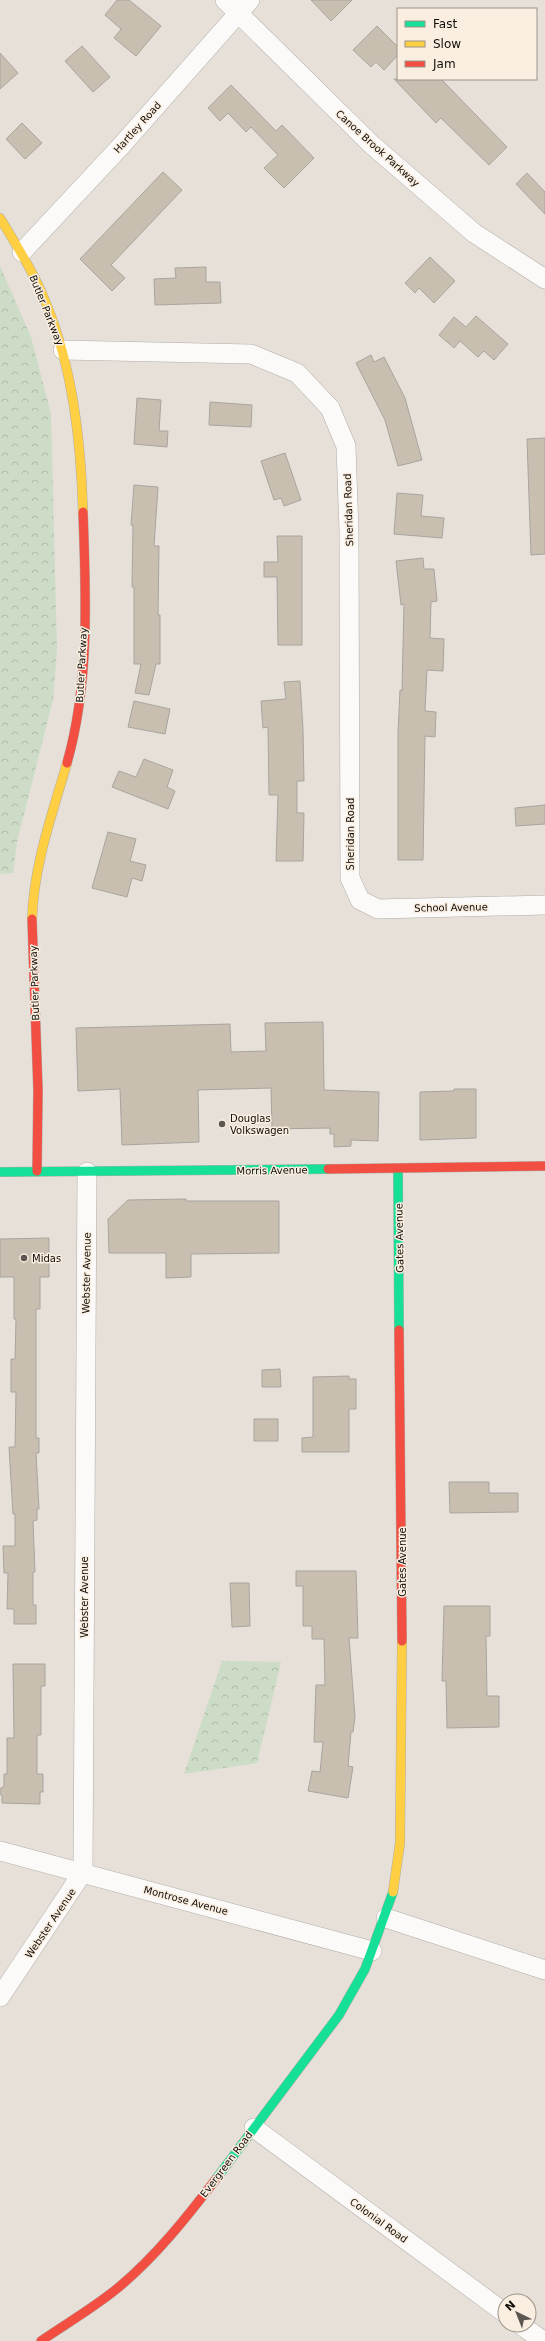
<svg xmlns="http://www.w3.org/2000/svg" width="545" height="2341" font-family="'DejaVu Sans',sans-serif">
	<defs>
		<pattern id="forest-crowns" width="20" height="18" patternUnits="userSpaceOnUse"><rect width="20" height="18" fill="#ccdcc7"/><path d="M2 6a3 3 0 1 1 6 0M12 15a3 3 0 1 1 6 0" fill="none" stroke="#aebca9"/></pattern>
	</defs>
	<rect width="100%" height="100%" fill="#e6e0d9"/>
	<path fill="url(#forest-crowns)" d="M0,266L31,337L51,414L57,650L53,700L17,842L13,873L0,874Z
		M222,1661L281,1662L257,1763L184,1774Z"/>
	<path fill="#c9bfb1" stroke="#a8a49e" d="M117,0H129L161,26L136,56L114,38L121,29L105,15Z
		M311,0H352L331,21Z
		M377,26L398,47V55L384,70L376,62L371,67L353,50Z
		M82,46L110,77L93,92L65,61Z
		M0,53L18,73L0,89Z
		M394,79H441L507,147L489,165L441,118L436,123Z
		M231,85L276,131L282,125L314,158L284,188L264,168L278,155L251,127L246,132L228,113L220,121L208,108Z
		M22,123L42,143L25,159L6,139Z
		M163,172L182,190L111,265L125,278L112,291L80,259Z
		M527,173L545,192V214L516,184Z
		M430,257L455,281L434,303L419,288L415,293L405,283Z
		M206,267V282H220L221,303L155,305L154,279L176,278L175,268Z
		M476,316L508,344L494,360L484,351L478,357L460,341L454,348L439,335L454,317L466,327Z
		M371,355L374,362L384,357L405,398L422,460L398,466L385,420L356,363Z
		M137,398L161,400L159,431H168L167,447L134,444Z
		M210,402L252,405L251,427L209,425Z
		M545,438V554L531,555L527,439Z
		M285,453L301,500L284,506L281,498L274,500L261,461Z
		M134,485L158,487L154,546H159L158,615H160V664H156L149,695L135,693L141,664H134V587H132L133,525H131Z
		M397,493L423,495L421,516L444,518L442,538L394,534Z
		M277,536H302V645H278L277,577H264V562H278Z
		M423,558L424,569H434L437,601L431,602L430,638L444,639L443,671L427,670L425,711L436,712L435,737L425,736L423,860H398V733L400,690L402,691L404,604L401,605L396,561Z
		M300,681L303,730L304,781H297V813H304L303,861H276L278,795H269L268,727L263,728L261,701L286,699L284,682Z
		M134,701L170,709L165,734L128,727Z
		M144,759L173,770L167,787L175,791L168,809L112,787L119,771L136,777Z
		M545,805V824L516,826L515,808Z
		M108,832L136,839L130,861L146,865L142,881L132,878L127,897L92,888Z
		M323,1022L324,1090L379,1092L378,1141L351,1140V1146L334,1147V1134H330V1128L272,1129L271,1088L198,1090L199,1142L122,1145L120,1089L78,1091L76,1028L230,1024L231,1052L266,1051L265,1023Z
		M454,1089H476V1138L420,1140V1092L454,1091Z
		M186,1199V1201H279V1253L191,1254V1277L166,1278V1253H109L108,1219L128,1200Z
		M49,1238V1277H40V1309H36V1438H39V1453H36L39,1509H37V1520L33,1521L35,1572H33V1605H36V1624H14V1609H7L8,1573H4L3,1546H15V1514H13L9,1447H15L16,1392H11V1359H15L16,1319H14V1277H0V1239Z
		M280,1369L281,1387H262V1370Z
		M349,1376V1379H356V1409H349V1452H302V1438L313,1437V1377Z
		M254,1419H278V1441H254Z
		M449,1482H489V1493H518V1512L450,1513Z
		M296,1571H356L358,1638H349L355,1717L353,1732H351L348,1766L353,1767L348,1798L308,1791L312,1771L320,1772L323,1742H314L316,1685H325L324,1639H312V1626H303V1586H296Z
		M230,1583H249L250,1626L232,1627Z
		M444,1606H490V1636H486L487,1696H499V1727L447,1728L446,1681H442Z
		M13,1664H45V1686H41V1735H37V1774H43V1792H40V1804L2,1803V1796L0,1794V1789L4,1786V1774H7V1738H14Z"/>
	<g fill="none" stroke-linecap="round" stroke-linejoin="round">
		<defs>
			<path id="street" d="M225,0L371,144L474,233L545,279
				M22,252L121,146L250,0
				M63,350L251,354L297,373L330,408L346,446L349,532L350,878L360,900L378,909L545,905
				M0,1851L372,1951
				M386,1918L545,1970
				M0,1997L83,1872L87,1172
				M254,2128L505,2313
				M521,2325L543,2341"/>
			<path id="fast" d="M398,1169L399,1330
				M0,1172L328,1169
				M216,2179L339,2015L365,1969L393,1892"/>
			<path id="slow" d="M0,218C17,246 34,273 46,303C73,369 81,442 83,512
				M32,919C34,864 52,815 67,763
				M393,1892L400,1843L402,1641"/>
			<path id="jam" d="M67,763C90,682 86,595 83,512
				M32,919L38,1090L37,1171
				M328,1169L545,1166
				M399,1330L402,1641
				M41,2341C67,2323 95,2307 119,2287C156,2256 187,2217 216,2179"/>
		</defs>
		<use href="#street" stroke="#b1aca6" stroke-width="20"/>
		<use href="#fast" stroke="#b1aca6" stroke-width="10"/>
		<use href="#slow" stroke="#b1aca6" stroke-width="10"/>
		<use href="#jam" stroke="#b1aca6" stroke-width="10"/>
		<use href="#street" stroke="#fbfaf9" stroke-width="19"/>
		<use href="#fast" stroke="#16e098" stroke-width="9"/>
		<use href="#slow" stroke="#ffcf43" stroke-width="9"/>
		<use href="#jam" stroke="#f24e42" stroke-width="9"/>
	</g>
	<g fill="#5c5751" stroke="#f9eee0" stroke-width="1.5">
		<circle cx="222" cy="1124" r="4"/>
		<circle cx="24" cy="1258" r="4"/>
	</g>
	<g text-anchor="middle" stroke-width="3" stroke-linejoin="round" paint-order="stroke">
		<g font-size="10" fill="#110d08" stroke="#f9eee0">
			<text transform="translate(137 127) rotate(-48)" y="4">Hartley Road</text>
			<text transform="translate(378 148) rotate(42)" y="4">Canoe Brook Parkway</text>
			<text transform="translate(47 310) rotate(68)" y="4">Butler Parkway</text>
			<text transform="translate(348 510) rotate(-92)" y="4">Sheridan Road</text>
			<text transform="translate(81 665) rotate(-87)" y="4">Butler Parkway</text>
			<text transform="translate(350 834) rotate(-90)" y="4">Sheridan Road</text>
			<text transform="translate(451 907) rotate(-1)" y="4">School Avenue</text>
			<text transform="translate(34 983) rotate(-92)" y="4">Butler Parkway</text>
			<text transform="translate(272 1170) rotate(-1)" y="4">Morris Avenue</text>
			<text transform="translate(399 1238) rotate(-91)" y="4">Gates Avenue</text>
			<text transform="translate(86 1273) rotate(-89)" y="4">Webster Avenue</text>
			<text transform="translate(402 1562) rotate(-90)" y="4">Gates Avenue</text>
			<text transform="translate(84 1597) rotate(-90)" y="4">Webster Avenue</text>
			<text transform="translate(186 1900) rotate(15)" y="4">Montrose Avenue</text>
			<text transform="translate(50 1923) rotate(-56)" y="4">Webster Avenue</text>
			<text transform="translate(226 2164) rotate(-53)" y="4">Evergreen Road</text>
			<text transform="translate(379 2220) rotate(36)" y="4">Colonial Road</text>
		</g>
		<g font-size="10" fill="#110d08" stroke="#f9eee0" text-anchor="start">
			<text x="230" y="1122">Douglas<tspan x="230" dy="12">Volkswagen</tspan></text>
			<text x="32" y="1262">Midas</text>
		</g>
	</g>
	<rect x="397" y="8" width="140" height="72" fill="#f9eee0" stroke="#9c948a"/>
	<rect x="405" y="21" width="20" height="6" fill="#16e098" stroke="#9c948a"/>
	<text x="433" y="28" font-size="12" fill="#110d08">Fast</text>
	<rect x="405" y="41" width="20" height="6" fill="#ffcf43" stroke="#9c948a"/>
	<text x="433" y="48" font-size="12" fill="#110d08">Slow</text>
	<rect x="405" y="61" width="20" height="6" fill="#f24e42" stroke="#9c948a"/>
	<text x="433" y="68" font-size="12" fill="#110d08">Jam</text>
	<g transform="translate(517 2313) rotate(317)"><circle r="19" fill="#f9eee0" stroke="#9c948a"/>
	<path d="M0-3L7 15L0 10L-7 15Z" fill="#5c5751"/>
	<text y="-6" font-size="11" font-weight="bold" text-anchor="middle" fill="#110d08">N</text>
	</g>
</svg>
